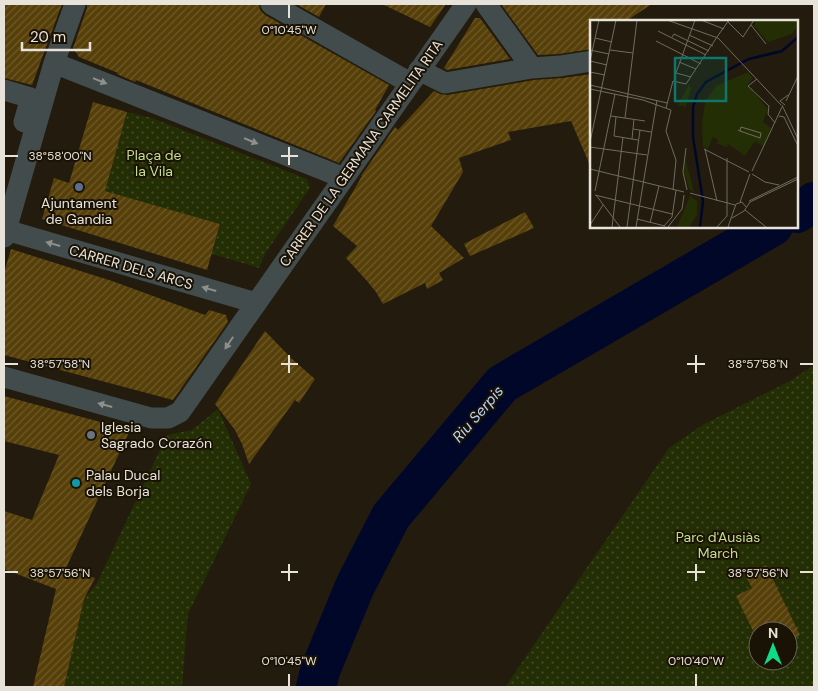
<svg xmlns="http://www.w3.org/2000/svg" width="818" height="691" font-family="'DM Sans',sans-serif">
	<defs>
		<pattern id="park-dots" width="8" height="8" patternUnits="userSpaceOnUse" patternTransform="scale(1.25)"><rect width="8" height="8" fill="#232e04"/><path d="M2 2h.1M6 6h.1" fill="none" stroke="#434c28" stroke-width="1.8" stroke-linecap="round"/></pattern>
		<pattern id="building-hatch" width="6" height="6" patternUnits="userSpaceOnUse" patternTransform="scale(1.25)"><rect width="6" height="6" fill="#563f08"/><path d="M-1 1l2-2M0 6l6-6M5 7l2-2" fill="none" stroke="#6e5b2b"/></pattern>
	</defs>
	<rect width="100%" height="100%" fill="#221b0e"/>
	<path fill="url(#park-dots)" fill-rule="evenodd" d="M127,112L152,118L307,179L310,188L265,254L259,268L212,254L220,224L105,191Z
		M814,365V687H505L669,448L704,424L790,381ZM758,631H788V661H758Z
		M218,409L251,484L188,614L182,687H64L84,599L97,583L167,435L192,430Z"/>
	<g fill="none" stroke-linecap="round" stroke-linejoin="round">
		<path stroke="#000729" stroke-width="40" d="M797,213L814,202
			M316,687L320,671L355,586L391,516L502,384L773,226"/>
	</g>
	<path fill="url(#building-hatch)" d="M4,4H62L32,85L4,78Z
		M87,4H259L260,10L265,15L389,85L375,110L376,111L339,163L136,80L135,82L117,74L118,73L79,57L73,48L87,8Z
		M296,4H326L319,17Z
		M382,4H446L430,27Z
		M501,4H652L626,21H592V49L559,54L538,55Z
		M475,18H480L510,59L447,70L444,68Z
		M592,74V170L571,121L508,132L511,140L459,158L463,172L431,226L464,258L439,273L443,280L427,289L425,283L383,304L376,292L367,281L346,258L357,246L333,226L362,176H361L395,127L398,130L434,91L440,94L447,95L534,80L562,78Z
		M93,102L127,112L105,191L220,224L207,270L42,219L54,178L69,183Z
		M525,212L534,228L470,256L464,244Z
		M11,249L112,281L205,315L209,310L226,315L228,322L173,400L4,355V273Z
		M265,331L292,359L315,379L299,403L295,400L249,464L242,444L235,430L215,404Z
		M4,396L130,430L66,568L95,578L84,599L64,687H33L56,589L4,569V511L32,520L59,455L4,441Z
		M766,565L800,635L788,641V631H758V641L736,596L752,588L745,575Z"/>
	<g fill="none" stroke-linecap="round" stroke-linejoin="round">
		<path stroke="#434c4c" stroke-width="21" d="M271,4L410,83
			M486,4L532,68
			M54,63L344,178
			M419,70L445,83L532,68L560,66L592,61
			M4,90L31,98L24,122
			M6,230L256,303
			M4,237L54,63L75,4
			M4,377L151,418H168L180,412L466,4"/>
	</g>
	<defs><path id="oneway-solid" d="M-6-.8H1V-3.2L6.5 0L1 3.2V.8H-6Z" transform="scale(1.25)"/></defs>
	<g fill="#8d908c">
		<use href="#oneway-solid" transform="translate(100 81) rotate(22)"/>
		<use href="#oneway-solid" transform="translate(251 141) rotate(22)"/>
		<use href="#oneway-solid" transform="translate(53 244) rotate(-164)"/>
		<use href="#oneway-solid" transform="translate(209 289) rotate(-164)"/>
		<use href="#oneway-solid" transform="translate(229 343) rotate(124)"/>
		<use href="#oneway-solid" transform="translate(105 405) rotate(-165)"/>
	</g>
	<path fill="none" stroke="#e8e3da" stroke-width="2" d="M289,5V18M289,147V165M5,156H18M281,156H298M289,355V373M696,355V373M5,364H18M281,364H298M687,364H705M800,364H813M289,564V581M696,564V581M5,572H18M281,572H298M687,572H705M800,572H813M289,674V686M696,674V686"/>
	<circle fill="#5c6f8a" stroke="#191205" stroke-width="2" cx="79" cy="187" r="5"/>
	<circle fill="#6b7280" stroke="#191205" stroke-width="2" cx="91" cy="435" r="5"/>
	<circle fill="#0f9aa8" stroke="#191205" stroke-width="2" cx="76" cy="483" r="5"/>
	<g text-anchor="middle" stroke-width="4" stroke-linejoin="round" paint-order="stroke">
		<g font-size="14" fill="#e8e3da" stroke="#191205">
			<text transform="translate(361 153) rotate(-55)" y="5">CARRER DE LA GERMANA CARMELITA RITA</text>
			<text transform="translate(131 267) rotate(16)" y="5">CARRER DELS ARCS</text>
		</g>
		<g font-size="14" fill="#c3de91" stroke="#191205">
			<text x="154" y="160">Plaça de<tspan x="154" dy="16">la Vila</tspan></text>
			<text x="718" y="542">Parc d'Ausiàs<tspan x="718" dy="16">March</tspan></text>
		</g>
		<g font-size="14" fill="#e8e3da" stroke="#191205" text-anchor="start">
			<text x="79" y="208" text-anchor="middle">Ajuntament<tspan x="79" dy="16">de Gandia</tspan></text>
			<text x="101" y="432">Iglesia<tspan x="101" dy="16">Sagrado Corazón</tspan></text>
			<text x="86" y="480">Palau Ducal<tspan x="86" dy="16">dels Borja</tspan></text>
		</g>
		<g font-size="15" font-style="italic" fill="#b9d4fb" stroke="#191205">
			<text transform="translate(478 414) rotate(-49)" y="5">Riu Serpis</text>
		</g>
	</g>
	<g transform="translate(590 20)">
		<rect width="208" height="208" fill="#221b0e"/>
		<path d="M166,0H207V7L202,14L178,22L164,6Z" fill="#232e04"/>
		<path d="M158,52L163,58L157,65L178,89L173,102L181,108L174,127L165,121L155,136L138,124L137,127L127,124L128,120L123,117L118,129L113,127L112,104L115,82L126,66ZM99,64L101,68L96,87L88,85ZM97,130L96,141L104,172L99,169L94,152ZM100,176L107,181V195L99,207H87Z" fill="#232e04"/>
		<path fill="none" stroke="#000729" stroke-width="2.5" d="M110,207L113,181L103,117V87L107,74L116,62L138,50L159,39L192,31L208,17"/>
		<path fill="none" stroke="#716b60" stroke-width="1" d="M77,0L128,18L191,85M111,0L134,9M138,2L153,17L164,0M161,5L176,24M68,11L116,35M99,15L123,26M82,17L84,14L119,31M127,17L139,0M5,18L22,22M66,21L111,44M0,30L19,34M20,30L43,33M0,41L9,0M0,41L17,45M89,42L106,49M0,52L15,55M101,57L86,53L105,0M167,59L158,66L179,86L178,94L185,103M0,65L77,83M0,69L53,80L81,90L76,111L86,140L83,170M196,81L208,56M192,85L208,119M195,85L190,81L198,75M76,88L83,61L96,64L127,17M21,96L55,101M189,96L194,97L208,126M26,97L24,116L48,120M35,98L47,0M43,109L61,112M148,110L150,111L170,118L171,113L151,107L150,111M42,119L44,99M0,122L26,0M0,127L57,135M96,128L93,152L97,170M114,129L159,152M115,129L127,181M0,149L94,172M162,151L192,87M162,154L175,162L189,165M5,171L25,74M100,173L145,185M5,175L82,194M6,175L30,207M159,181L208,157M150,182L160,154M155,190L176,207M142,198L154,191L160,182L208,159M47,199L75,206M60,203L69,166M0,205L13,185M74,206L82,197L86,170M22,207L33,117M37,207L50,110M46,207L67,80M78,207L92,189L94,175M127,207L137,196V138M138,207L146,184L152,182L156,187"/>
		<path fill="#0f766e" fill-opacity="0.15" stroke="#0f766e" stroke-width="2.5" d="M85,38H136V81H85Z"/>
		<rect width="208" height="208" fill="none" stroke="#e8e3da" stroke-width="2.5"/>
	</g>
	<g font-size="12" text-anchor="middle" fill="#e8e3da" stroke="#191205" stroke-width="4" stroke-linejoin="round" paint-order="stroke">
		<text x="289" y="34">0°10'45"W</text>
		<text x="60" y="160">38°58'00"N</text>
		<text x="60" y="368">38°57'58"N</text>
		<text x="758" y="368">38°57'58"N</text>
		<text x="60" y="577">38°57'56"N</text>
		<text x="758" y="577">38°57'56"N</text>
		<text x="289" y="665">0°10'45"W</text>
		<text x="696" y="665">0°10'40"W</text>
	</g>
	<rect width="818" height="691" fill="none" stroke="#e8e3da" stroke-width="10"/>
	<g transform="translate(773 646)"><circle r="24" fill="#191205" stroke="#6c665a"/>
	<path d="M0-4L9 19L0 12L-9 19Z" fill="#11d98a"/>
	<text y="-8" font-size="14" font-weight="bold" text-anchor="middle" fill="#e8e3da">N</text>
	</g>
	<path d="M22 42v8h68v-8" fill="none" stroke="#e8e3da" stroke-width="2.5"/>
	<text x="30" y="42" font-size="15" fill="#e8e3da" stroke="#191205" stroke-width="4" paint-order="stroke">20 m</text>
</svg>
